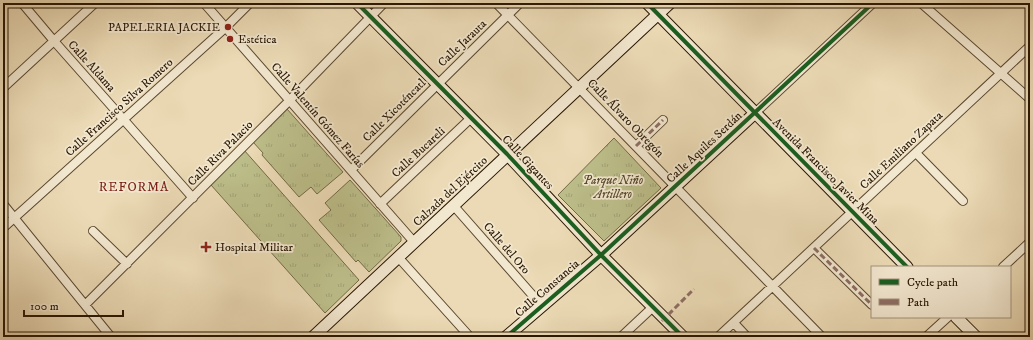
<svg xmlns="http://www.w3.org/2000/svg" width="1033" height="340" font-family="'IM FELL DW Pica',serif">
	<defs>
		<pattern id="park-tufts" width="24" height="20" patternUnits="userSpaceOnUse"><rect width="24" height="20" fill="#bcbe8a"/><path d="M3 7l-1-3M5 7V3M7 7l1-3M15 17l-1-3M17 17v-4M19 17l1-3" fill="none" stroke="#a2a375"/></pattern>
	</defs>
	<rect width="100%" height="100%" fill="#ebdab5"/>
	<filter id="stains"><feTurbulence type="fractalNoise" baseFrequency=".005" numOctaves="4"/><feColorMatrix values="0 0 0 0 .2 0 0 0 0 .09 0 0 0 0 .02 0 0 0 .5 -.17"/></filter>
	<radialGradient id="worn" r=".72"><stop offset=".6" stop-color="#630" stop-opacity="0"/><stop offset="1" stop-color="#630" stop-opacity=".3"/></radialGradient>
	<path fill="url(#park-tufts)" stroke="#726a46" d="M287,109L343,172L317,194L311,187L299,197L262,155L263,153L253,142Z
		M614,138L661,188L604,241L558,195Z
		M244,150L359,280L325,313L211,185Z
		M350,180L401,237V241L369,272L358,260L356,262L319,220L331,210L325,203Z"/>
	<g fill="none" stroke-linecap="round" stroke-linejoin="round">
		<defs>
			<path id="street" d="M22,3L54,41L193,198
				M204,3L414,242
				M496,3L822,337
				M921,3L1030,99
				M3,88L95,3
				M755,113L873,3
				M636,146L663,120
				M916,153L963,201
				M351,170L520,3
				M3,204L111,337
				M380,204L471,118
				M453,205L542,306
				M3,228L225,28L250,3
				M93,231L127,264
				M814,248L872,305
				M398,257L470,337
				M1003,267L1030,242
				M85,305L287,103L384,3
				M734,323L747,337
				M621,337L653,307
				M718,337L1030,46
				M926,337L948,317"/>
			<path id="secondary" d="M357,3L507,154L601,255L683,337
				M647,3L907,267
				M956,317L976,337
				M313,337L670,3
				M506,337L599,257L755,113"/>
		</defs>
		<use href="#street" stroke="#5a472f" stroke-width="10"/>
		<use href="#secondary" stroke="#291602" stroke-width="13"/>
		<use href="#street" stroke="#f2e7cf" stroke-width="8"/>
		<use href="#secondary" stroke="#f2e7cf" stroke-width="11"/>
		<path stroke="#8d6e63" stroke-width="3" stroke-dasharray="6 3" stroke-linecap="butt" d="M636,146L663,120
			M814,248L872,305
			M662,321L694,289"/>
		<defs>
			<path id="cycleway" d="M357,3L507,154L601,255L683,337
				M647,3L907,267
				M506,337L601,255L873,3"/>
		</defs>
		<use href="#cycleway" stroke="#f2e7cf" stroke-width="6"/>
		<use href="#cycleway" stroke="#1b5e20" stroke-width="4"/>
	</g>
	<g fill="#8f2418" stroke="#f2e7cf" stroke-width="1.5">
		<circle cx="228" cy="27" r="4"/>
		<circle cx="230" cy="39" r="4"/>
		<path d="M204 241h4v4h4v4h-4v4h-4v-4h-4v-4h4z"/>
	</g>
	<g text-anchor="middle" stroke-width="3.5" stroke-linejoin="round" paint-order="stroke">
		<g font-size="12" fill="#291602" stroke="#f2e7cf" text-anchor="start">
			<text x="220" y="31" text-anchor="end">PAPELERIA JACKIE</text>
			<text x="238" y="43">Estética</text>
			<text x="215" y="251">Hospital Militar</text>
		</g>
		<g font-size="12" fill="#291602" stroke="#f2e7cf">
			<text transform="translate(462 43) rotate(-44)" y="4">Calle Jarauta</text>
			<text transform="translate(92 66) rotate(48)" y="4">Calle Aldama</text>
			<text transform="translate(119 107) rotate(-42)" y="4">Calle Francisco Silva Romero</text>
			<text transform="translate(394 110) rotate(-45)" y="4">Calle Xicoténcatl</text>
			<text transform="translate(318 115) rotate(49)" y="4">Calle Valentín Gómez Farías</text>
			<text transform="translate(626 118) rotate(46)" y="4">Calle Álvaro Obregón</text>
			<text transform="translate(704 147) rotate(-43)" y="4">Calle Aquiles Serdán</text>
			<text transform="translate(901 150) rotate(-43)" y="4">Calle Emiliano Zapata</text>
			<text transform="translate(418 152) rotate(-43)" y="4">Calle Bucareli</text>
			<text transform="translate(220 153) rotate(-45)" y="4">Calle Riva Palacio</text>
			<text transform="translate(528 162) rotate(47)" y="4">Calle Gigantes</text>
			<text transform="translate(826 171) rotate(45)" y="4">Avenida Francisco Javier Mina</text>
			<text transform="translate(450 191) rotate(-43)" y="4">Calzada del Ejército</text>
			<text transform="translate(507 248) rotate(49)" y="4">Calle del Oro</text>
			<text transform="translate(547 288) rotate(-41)" y="4">Calle Constancia</text>
		</g>
		<g font-size="12" font-style="italic" fill="#55482b" stroke="#f2e7cf">
			<text x="613" y="184">Parque Niño<tspan x="613" dy="14">Artillero</tspan></text>
		</g>
		<g font-size="13" letter-spacing="1" fill="#7a1f14" stroke="#f2e7cf">
			<text x="134" y="191">REFORMA</text>
		</g>
	</g>
	<rect width="1033" height="340" fill="none" stroke="#ebdab5" stroke-width="16"/>
	<rect x="4" y="4" width="1025" height="332" fill="none" stroke="#291602" stroke-width="2"/>
	<rect x="8" y="8" width="1017" height="324" fill="none" stroke="#291602"/>
	<rect x="871" y="266" width="140" height="52" fill="#f2e7cf" stroke="#a2937d"/>
	<rect x="879" y="279" width="20" height="6" fill="#1b5e20" stroke="#a2937d"/>
	<text x="907" y="286" font-size="12" fill="#291602">Cycle path</text>
	<rect x="879" y="299" width="20" height="6" fill="#8d6e63" stroke="#a2937d"/>
	<text x="907" y="306" font-size="12" fill="#291602">Path</text>
	<path d="M24 310v6h99v-6" fill="none" stroke="#291602" stroke-width="2"/>
	<text x="30" y="310" font-size="12" fill="#291602" stroke="#f2e7cf" stroke-width="3" paint-order="stroke">100 m</text>
	<rect width="100%" height="100%" filter="url(#stains)"/>
	<rect width="100%" height="100%" fill="url(#worn)"/>
</svg>
